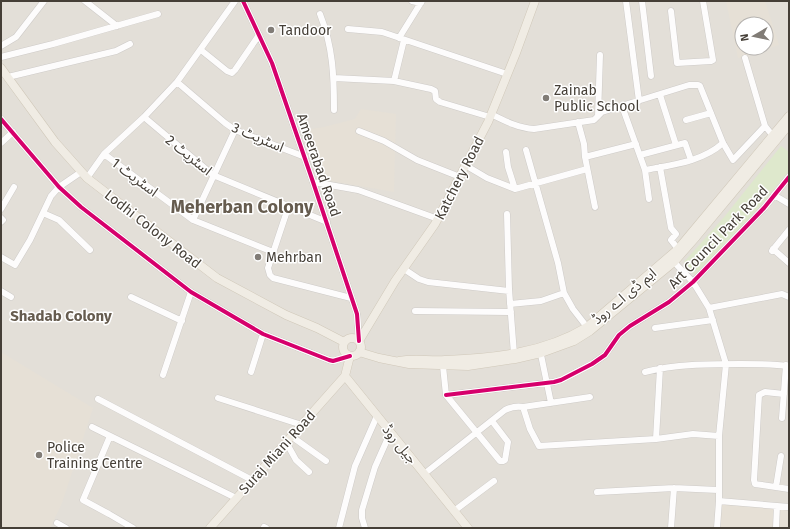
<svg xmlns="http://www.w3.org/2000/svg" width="790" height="529" font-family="'Fira Sans','Noto Sans Arabic',sans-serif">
	<rect width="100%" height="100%" fill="#f0edea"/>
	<path fill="#e3dfd8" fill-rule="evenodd" d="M1,1H789V528H1ZM742,24H766V48H742Z"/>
	<path fill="#e6e0d6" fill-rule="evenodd" d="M726,1H765L779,45L738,58ZM742,24H766V48H742Z
		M361,109L396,114L394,192L320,179L304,130L324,127L355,119Z
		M1,352L93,408L62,503L50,528H1Z
		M719,501L789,505V528H718Z"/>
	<path fill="#dee8cc" d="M781,146L789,152V171L740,230L695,275L684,262L725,216Z"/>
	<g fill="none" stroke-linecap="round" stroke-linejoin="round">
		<defs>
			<path id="minor" d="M85,1L117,26
				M243,1L272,63L313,182L357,314L359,341
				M412,1L421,3
				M626,1L639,101
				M642,1L651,76
				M671,11L677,63L711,61L713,60L703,1
				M320,14C333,47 334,76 334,110
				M348,29L382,32L507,74
				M399,38L422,1
				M1,46L16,37L44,1
				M201,50L227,71L232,73L235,70L259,35
				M1,57L53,44L158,14
				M745,58L765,126L773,136
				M8,77L116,51L130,44
				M334,78L394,81L431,89L435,91L436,99L440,102L490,117
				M394,81L404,40
				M177,82L225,123L235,130L305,157
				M660,95L676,145
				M622,106L645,170L649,199
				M491,114C505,121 518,128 534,129L594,120L602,112L689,85H698L700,86L723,143L733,160L765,126
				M598,116L600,55
				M144,117L213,175L327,222
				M1,119L59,187L81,207L191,292L263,334L329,360L333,361L350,356
				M686,120L711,113
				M578,122L584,144L585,157L595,207
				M359,131L384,141L417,160L460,177
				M1,143L13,132
				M526,150L558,263L564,293L573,309L587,327
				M506,152L508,167L515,189
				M104,154L193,220L273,252
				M640,155L685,143L691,160
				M585,157L636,144
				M465,165L487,178L515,189L587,169
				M660,167L671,228L676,234L671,240L678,249
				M645,170C671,165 702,162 723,143
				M87,178L104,154L144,117L177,82L235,1
				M313,182L358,190L438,219
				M774,195L789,204
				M289,205L268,268L270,275L273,278L351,298
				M1,209L14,187
				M43,213L59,220L90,250
				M507,214L509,289L514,354
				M1,218L3,220L1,222
				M193,220L235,130
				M773,249L789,263
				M772,251L789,230
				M1,257L15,265L30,240L51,196L59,187L81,172
				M674,262L693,282L709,308L726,364L719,436V501L717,528
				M404,269L419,279L428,282L509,291
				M1,291L11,297
				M131,297L182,321
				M510,304L541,301L564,293
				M709,308L782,294L789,297
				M415,311L511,312
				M655,328L713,320
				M540,350L551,403
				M443,366L446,395L500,461H503L505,460L508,442L492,421
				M251,372L263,334
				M645,372C676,364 708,364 740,364C756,364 773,364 789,366
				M163,375L191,292
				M784,394L765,392L759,395L754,480L755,484L789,489
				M446,395L554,382L561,380L592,364L605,355L619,335L630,326L669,302L693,282L764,208L789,177
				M218,398L302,425
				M98,399L252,480
				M523,407L590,397
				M782,418L786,365
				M92,427L236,498
				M110,436L83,500L109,514L133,528
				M291,436L326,461
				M656,439L660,368
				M286,442L296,460L309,472
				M424,474L505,410C511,407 517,406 523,407L530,429L539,446L656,439L693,434L719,436
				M776,487L781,456
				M597,492L674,488L718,490
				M719,501L789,507
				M454,511L494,481
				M57,523L66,528
				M264,527L266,528
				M339,528L355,466L377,416
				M365,528L362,518V510L375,467L387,440L392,435
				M671,528L674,488
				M776,528L777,506"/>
			<path id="major" d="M1,68L55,142L87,178L217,278L286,315L317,328L344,342
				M343 347a9 9 0 1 1 18 0a9 9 0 1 1-18 0Z
				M359,341L395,281L435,224L488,122L516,53L535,1
				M359,352L379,358L409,364L468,366L515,359L541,353L574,341L590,331L674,262L696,237L789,125
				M350,356L345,376L468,528
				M399,361C414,358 429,361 445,360C494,358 544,353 587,327L678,249L789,116
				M210,528L345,376"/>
		</defs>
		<use href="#minor" stroke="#cecbc8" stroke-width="7"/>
		<use href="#major" stroke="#d0c8b9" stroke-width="9"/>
		<use href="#minor" stroke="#fdfcfc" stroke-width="6"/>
		<use href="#major" stroke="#f0ece4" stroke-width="8"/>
		<defs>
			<path id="cycleway" d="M243,1L272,63L313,182L357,314L359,341
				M1,119L59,187L81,207L191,292L263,334L329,360L333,361L350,356
				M446,395L554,382L561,380L592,364L605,355L619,335L630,326L669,302L693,282L764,208L789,177"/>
		</defs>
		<use href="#cycleway" stroke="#fff" stroke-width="6"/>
		<use href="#cycleway" stroke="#d6006c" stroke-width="4"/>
	</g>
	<g fill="#817c76" stroke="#fff" stroke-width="1.5">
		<circle cx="271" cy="30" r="4"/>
		<circle cx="546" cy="98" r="4"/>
		<circle cx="258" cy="257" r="4"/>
		<circle cx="39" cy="455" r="4"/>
	</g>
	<g text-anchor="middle" stroke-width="3" stroke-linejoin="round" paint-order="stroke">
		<g font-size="14" fill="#453f37" stroke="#fff" text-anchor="start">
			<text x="279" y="35">Tandoor</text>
			<text x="554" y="95">Zainab<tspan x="554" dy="16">Public School</tspan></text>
			<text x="266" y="262">Mehrban</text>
			<text x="47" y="452">Police<tspan x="47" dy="16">Training Centre</tspan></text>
		</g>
		<g font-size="14" fill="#453f37" stroke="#fff">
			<text transform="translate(258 137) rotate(23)" y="5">اسٹریٹ 3</text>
			<text transform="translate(189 155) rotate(39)" y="5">اسٹریٹ 2</text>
			<text transform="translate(319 165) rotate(71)" y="5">Ameerabad Road</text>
			<text transform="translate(135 177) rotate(37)" y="5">اسٹریٹ 1</text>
			<text transform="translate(459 178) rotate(-63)" y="5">Katchery Road</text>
			<text transform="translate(153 229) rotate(38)" y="5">Lodhi Colony Road</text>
			<text transform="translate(718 237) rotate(-46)" y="5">Art Council Park Road</text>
			<text transform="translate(624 296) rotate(-40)" y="5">ایم ڈی اے روڈ</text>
			<text transform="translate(400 444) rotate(51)" y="5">جیل روڈ</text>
			<text transform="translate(277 452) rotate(-48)" y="5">Suraj Miani Road</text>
		</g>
		<g font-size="15" font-weight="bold" fill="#665c4f" stroke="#fff">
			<text x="61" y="321">Shadab Colony</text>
		</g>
		<g font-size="18" font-weight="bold" fill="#665c4f" stroke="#fff">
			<text x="242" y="213">Meherban Colony</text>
		</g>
	</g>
	<rect width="790" height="529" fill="none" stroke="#453f37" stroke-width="4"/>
	<g transform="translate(754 36) rotate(261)"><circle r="19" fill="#ffffff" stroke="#b5b2af"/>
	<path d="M0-3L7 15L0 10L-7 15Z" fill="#817c76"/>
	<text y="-6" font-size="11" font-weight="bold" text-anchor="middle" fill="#453f37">N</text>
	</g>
</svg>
